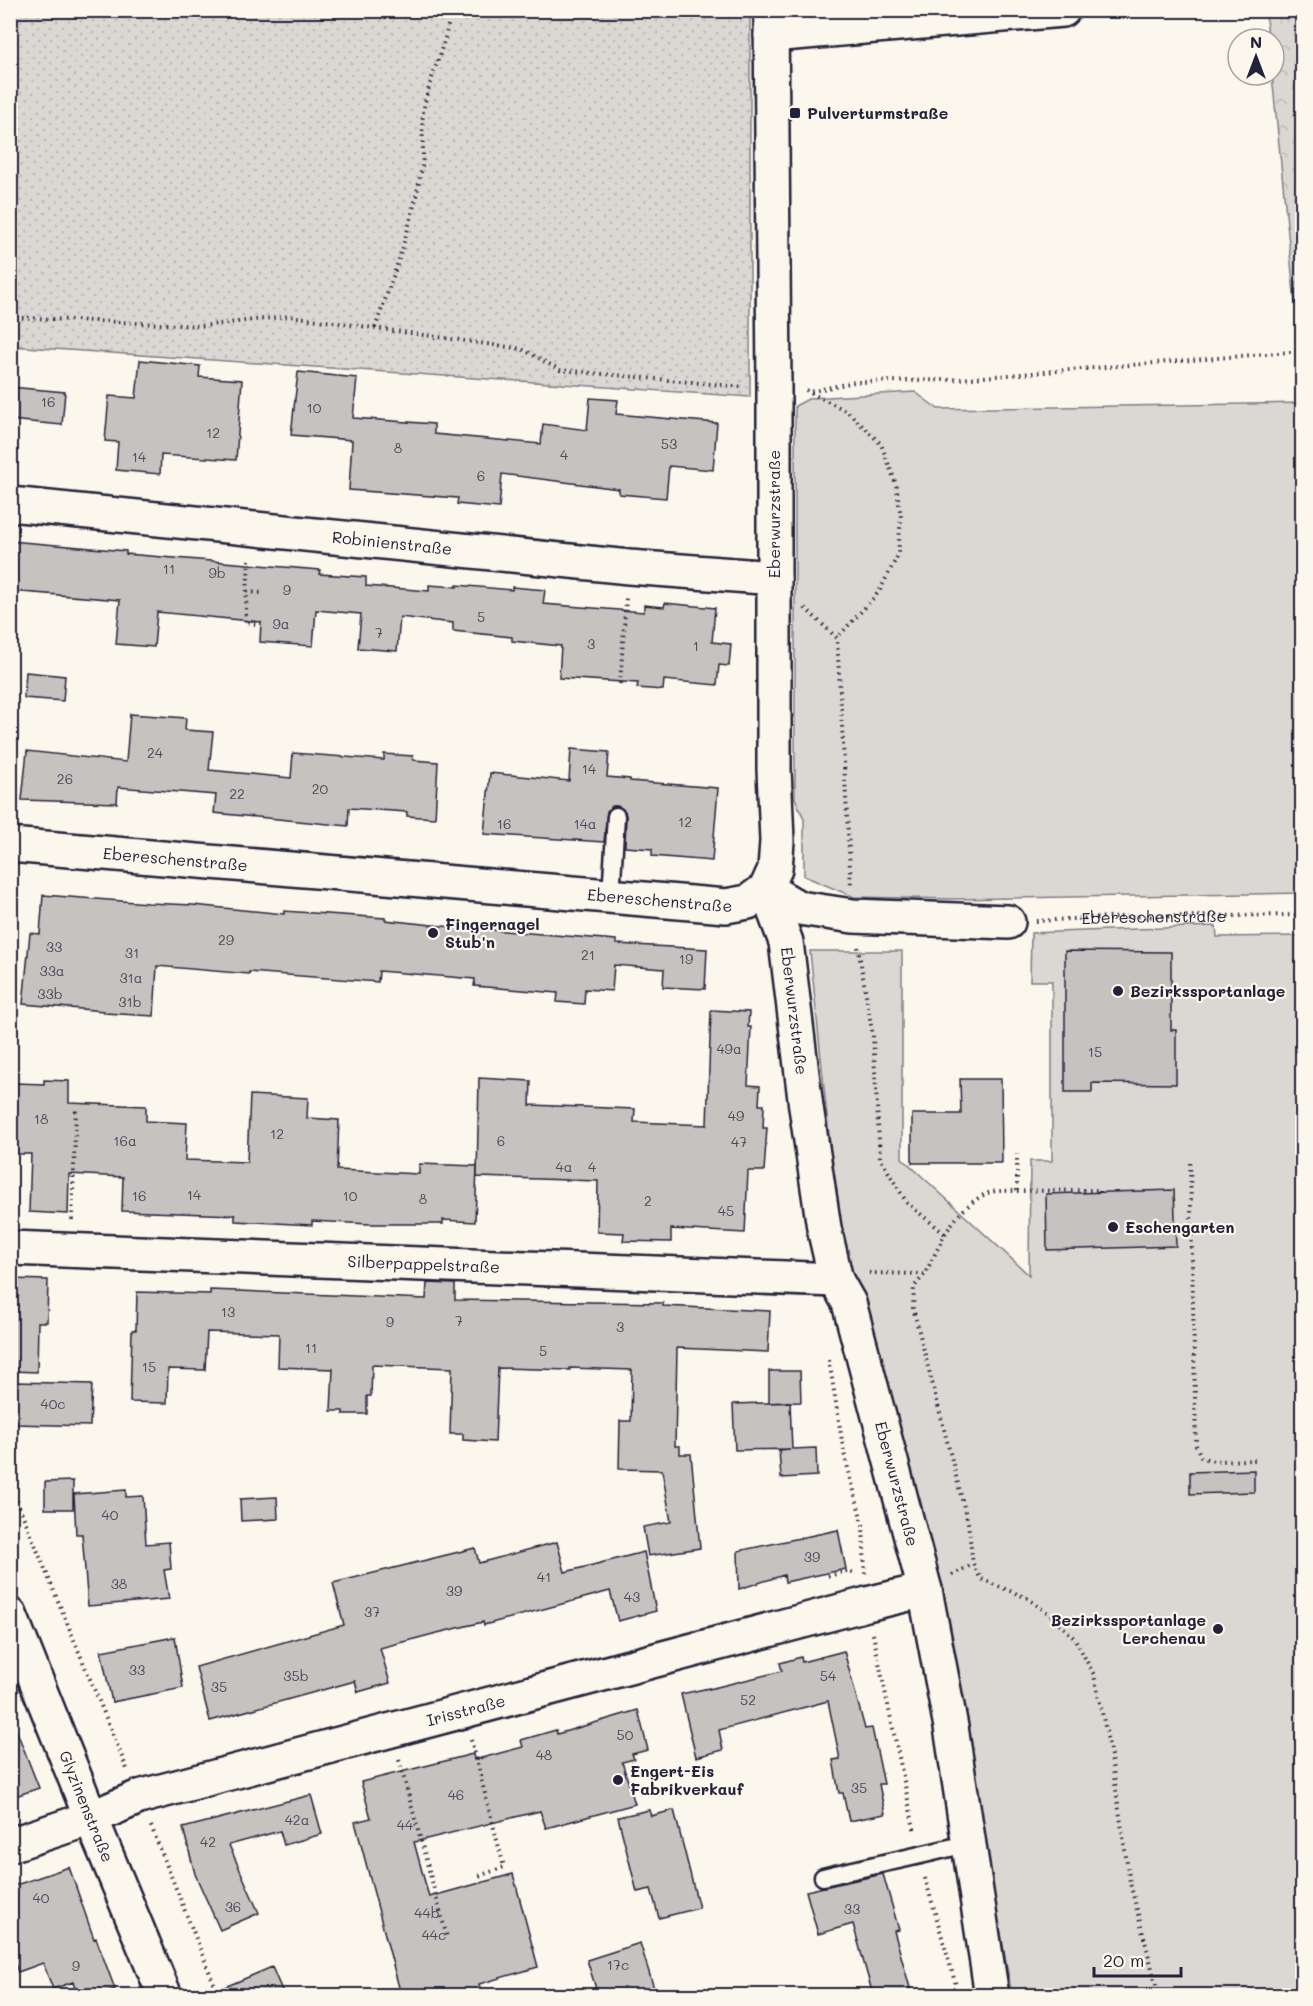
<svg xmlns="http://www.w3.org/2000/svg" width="1313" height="2006" font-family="Mali,sans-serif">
	<defs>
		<pattern id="grass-dots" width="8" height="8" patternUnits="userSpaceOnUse" patternTransform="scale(1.5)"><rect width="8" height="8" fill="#dbd8d3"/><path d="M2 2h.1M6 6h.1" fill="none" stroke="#bcb9b6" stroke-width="1.8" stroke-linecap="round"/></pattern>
		<pattern id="forest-crowns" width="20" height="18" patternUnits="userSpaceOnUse" patternTransform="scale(1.5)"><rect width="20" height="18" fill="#dbd8d3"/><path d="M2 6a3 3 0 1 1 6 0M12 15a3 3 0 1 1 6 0" fill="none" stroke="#bcb9b6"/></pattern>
	</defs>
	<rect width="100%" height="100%" fill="#fbf7ec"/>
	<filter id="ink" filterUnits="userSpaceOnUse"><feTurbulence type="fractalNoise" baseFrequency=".0167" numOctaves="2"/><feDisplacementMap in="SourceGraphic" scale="12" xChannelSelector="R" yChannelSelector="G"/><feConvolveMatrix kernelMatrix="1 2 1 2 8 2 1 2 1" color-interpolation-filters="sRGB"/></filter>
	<g filter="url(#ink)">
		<path fill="url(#grass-dots)" stroke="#7e7d87" stroke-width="1.5" d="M10,11H750V397L11,346Z"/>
		<path fill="url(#forest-crowns)" stroke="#7e7d87" stroke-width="1.5" d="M1288,10L1302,11V306L1295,303L1272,75H1274V39H1268L1266,12Z"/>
		<path fill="#dbd8d3" stroke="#7e7d87" stroke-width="1.5" d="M915,392L938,409L1302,403V893L955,899L854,897L804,876V819L795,798V406L810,398Z
			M1216,926L1217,937L1302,936V1995H1012L939,1595L837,1214L810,951H902V1158L1029,1275L1030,1161H1052V981H1030L1031,933Z"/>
		<path fill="#c6c2c0" stroke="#22223b" stroke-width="1.5" d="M140,360L200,366L199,377L242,380L236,460L161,455L160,474L116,470L118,442L105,441L109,396L136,398Z
			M298,372L357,378L353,418L434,424V434L541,444L543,424L587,430L590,398L618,400L616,414L717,423L713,470L669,466L666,498L619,494V489L502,474L499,508L457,504L458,498L349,490L352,440L291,435Z
			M10,387L65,392L62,425L10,420Z
			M10,541L126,551V554L320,570L319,574L366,577V586L429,591V585L457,587V585L512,590V587L545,590L543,604L644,612V605L664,607L665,603L715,608L712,642L731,644L729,666L719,665L717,685L664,680L663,690L637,688L638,683L559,678L561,646L512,641V637L453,631V623L400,617L397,651L358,648L361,614L316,610L313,646L260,642L261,622L157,612L154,647L116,644L120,600L10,591Z
			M26,672L65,676L63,701L24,698Z
			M130,714L186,718L185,730L213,732L209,770L291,778L293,753L384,760V754L413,756V760L438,762L435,818L407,816V812L349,808L348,826L288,820L214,813L216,795L118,787L117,803L22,800L27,751L126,762Z
			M571,749L609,752L607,777L630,779V781L718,788L712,861L652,856V849L625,847L626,816L625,811L617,806H612L607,811L604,842L484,834L490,773L569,781Z
			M43,895L148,903L193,905L284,914V911L385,918V920L442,926L616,940V944L707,949L705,989L663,987L664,969L614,965L612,991L585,989L584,1004L557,1002L558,993L474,986L475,979L379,971L378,982L249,972V974L157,966L154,1016L104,1013V1011L23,1004L30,933L40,934Z
			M1065,951L1171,952V1030H1176V1084L1092,1083V1092H1065Z
			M711,1010L749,1012L748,1027H751L748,1085L760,1086L759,1105H764L763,1128H767L764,1171H748L745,1233L671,1229V1242L623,1241L624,1233L597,1232L598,1181L477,1177L479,1078L531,1081L530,1105L635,1109L634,1122L707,1125Z
			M960,1079H1001L1002,1163H912V1114H961Z
			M44,1080L69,1081V1103L146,1106V1121L187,1123L185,1160L247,1162L250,1095L308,1098L307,1118L339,1120L337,1170L419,1174V1164L477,1166L475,1222L443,1220V1224H370L312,1221V1225L235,1221V1215L122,1211L123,1177L69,1174L68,1214L29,1212L31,1154H13L15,1083L44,1084Z
			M1174,1190L1176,1246L1047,1250L1046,1194Z
			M10,1279L48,1280L47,1322H38L37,1372L10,1371Z
			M427,1283L455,1284V1300L663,1303V1306L770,1311L768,1352L677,1348L675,1446H680V1454H691L700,1548L648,1556L643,1527L671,1522L662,1470L619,1469L620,1421H631L632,1370L570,1368V1370L498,1368L495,1442L463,1440V1434H450L452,1368L372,1365L371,1396H367V1414H343V1411H331L333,1369L278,1367L279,1334L207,1332L205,1370L168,1369L167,1403L130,1402L132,1330H136L137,1292L210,1294V1290L238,1291L426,1299Z
			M769,1371H800L801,1402L769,1403Z
			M16,1382L92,1384L90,1426L15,1424Z
			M790,1402L792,1449L816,1448L817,1476L781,1478L779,1450L790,1449L735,1450L733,1404Z
			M1254,1470V1492L1190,1494V1472Z
			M73,1481V1509H45V1482Z
			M126,1490V1497L143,1496L146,1544L169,1542L171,1569L164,1570L169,1599L88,1606L82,1534H76L74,1494Z
			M277,1497L278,1519L241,1521L240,1499Z
			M838,1530L846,1569L785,1582L784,1575L739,1589L738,1551Z
			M557,1542L565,1572L644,1552L656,1611L618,1621L610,1591L484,1625L483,1622L433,1634L380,1648L390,1683L358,1692L355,1681L210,1721L196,1667L344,1625L333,1583L475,1548L479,1563Z
			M175,1637L183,1688L112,1702L101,1651Z
			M844,1651L865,1729L872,1728L884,1784H879L885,1814L849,1821L843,1793H839L833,1760L840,1759L828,1701L719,1730L723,1750L696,1757L681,1694L709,1688V1689L782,1671L780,1663L801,1657L802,1662Z
			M638,1710L648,1750L632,1754L634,1759L622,1762L635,1804L546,1828L540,1811L414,1842L429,1897L513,1874L538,1967L479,1984L482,1995H401L355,1822L371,1818L361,1782L473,1754L474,1760L523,1747L521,1740L556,1730L557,1734Z
			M12,1719L39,1788L10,1798V1720Z
			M311,1795L322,1834L284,1845L280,1831L229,1845L259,1913L220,1930L195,1874L183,1828Z
			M649,1810L651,1816L674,1810L699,1908L659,1918L651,1889L637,1892L618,1817Z
			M69,1867L94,1939L96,1938L115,1989L98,1995H77L73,1982L53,1989L43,1963L18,1972L10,1952V1887Z
			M883,1874L899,1930L894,1931L912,1995H873L853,1924L818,1934L806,1891Z
			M640,1943L656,1995H598L587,1960Z
			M272,1967L284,1995H206Z"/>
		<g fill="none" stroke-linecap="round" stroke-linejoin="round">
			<defs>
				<path id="service" d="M611,896L616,816
					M823,1877C872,1865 921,1856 969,1843"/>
				<g id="minor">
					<path d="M771,35L1063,10"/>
					<path id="s2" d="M10,504L629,567L774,578"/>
					<path id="s3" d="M10,845L726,906L748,902L766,889L775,869L777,841L774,769V389L771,10"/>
					<path id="s4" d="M766,889L786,942L806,1107L824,1228L836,1280L849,1303L925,1590L951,1727L992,1996"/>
					<path d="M766,889L799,908L853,916L1008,922"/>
					<path id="s5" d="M10,1248L836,1280"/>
					<path id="s6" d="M10,1615L91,1818L165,1996"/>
					<path id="s7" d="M10,1845L91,1818L139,1797L867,1604L925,1590"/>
				</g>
			</defs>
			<use href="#service" stroke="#22223b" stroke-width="21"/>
			<use href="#minor" stroke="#22223b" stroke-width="38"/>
			<g stroke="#22223b" stroke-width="4" stroke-dasharray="1.5 4.5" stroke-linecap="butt">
				<path d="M10,317L201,326L290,316L522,349L560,370L744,387"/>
				<path d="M375,328C394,275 413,222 422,166C425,147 420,126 424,107C431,74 446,44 451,10"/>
				<path d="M806,390L809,392L854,382L947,380L1302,351"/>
				<path d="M811,393L847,411L881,444L896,484L901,517L898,555L879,592L837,638"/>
				<path d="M249,560L245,623L258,624"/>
				<path d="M247,592L262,593"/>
				<path d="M805,608L837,638L851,886"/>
				<path d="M620,684L626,598"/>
				<path id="s1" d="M1036,921L1109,917L1302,915"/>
				<path d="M858,947L873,1037L880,1158L907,1203L945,1234L925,1274L914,1287L913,1308L968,1523L973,1564L981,1579L1027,1598L1052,1616L1075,1639L1094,1675L1110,1750L1130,1883L1159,1996"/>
				<path d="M1190,1163L1196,1445L1201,1457L1213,1461L1257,1460"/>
				<path d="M1017,1191L1100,1190V1193"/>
				<path d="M72,1220L76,1110"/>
				<path d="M945,1234C955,1218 969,1201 988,1193C996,1190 1008,1191 1017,1191V1154"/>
				<path d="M869,1273L924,1274"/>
				<path d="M829,1360L844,1453L863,1525L865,1574"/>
				<path d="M10,1484L127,1769"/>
				<path d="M952,1575L973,1564"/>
				<path d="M828,1576L849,1571L856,1574"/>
				<path d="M873,1634L915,1833"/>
				<path d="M471,1740L504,1867L479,1876"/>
				<path d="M399,1760L447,1937"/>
				<path d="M151,1826L219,1996"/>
				<path d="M925,1878L957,1989"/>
			</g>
			<use href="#service" stroke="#fbf7ec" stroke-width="16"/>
			<use href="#minor" stroke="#fbf7ec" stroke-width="33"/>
		</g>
	</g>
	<g fill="#22223b" stroke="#fbf7ec" stroke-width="2">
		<rect x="789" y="107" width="12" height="12" rx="3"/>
		<circle cx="433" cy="933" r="6"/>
		<circle cx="1118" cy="991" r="6"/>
		<circle cx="1113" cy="1227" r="6"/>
		<circle cx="1218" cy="1629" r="6"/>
		<circle cx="618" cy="1780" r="6"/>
	</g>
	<g text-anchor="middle" stroke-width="4.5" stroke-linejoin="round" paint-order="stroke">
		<g font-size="14" fill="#4b4a5c">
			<text x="48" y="407">16</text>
			<text x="314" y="413">10</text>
			<text x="213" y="438">12</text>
			<text x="669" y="449">53</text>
			<text x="398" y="453">8</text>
			<text x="564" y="460">4</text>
			<text x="139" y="462">14</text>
			<text x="481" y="481">6</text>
			<text x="169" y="574">11</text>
			<text x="217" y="578">9b</text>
			<text x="287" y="595">9</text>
			<text x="481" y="622">5</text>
			<text x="281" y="629">9a</text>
			<text x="379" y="638">7</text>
			<text x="591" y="649">3</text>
			<text x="696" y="651">1</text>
			<text x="155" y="758">24</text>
			<text x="589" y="774">14</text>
			<text x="65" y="784">26</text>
			<text x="320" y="794">20</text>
			<text x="237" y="799">22</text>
			<text x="685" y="827">12</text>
			<text x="504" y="829">16</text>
			<text x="585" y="829">14a</text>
			<text x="226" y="945">29</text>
			<text x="54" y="952">33</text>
			<text x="132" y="958">31</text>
			<text x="588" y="960">21</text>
			<text x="686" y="964">19</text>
			<text x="52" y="976">33a</text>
			<text x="131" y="983">31a</text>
			<text x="50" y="999">33b</text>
			<text x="130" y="1007">31b</text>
			<text x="729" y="1054">49a</text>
			<text x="1095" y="1057">15</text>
			<text x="736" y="1121">49</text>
			<text x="41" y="1124">18</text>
			<text x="277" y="1139">12</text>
			<text x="125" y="1146">16a</text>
			<text x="501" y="1146">6</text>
			<text x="739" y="1147">47</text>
			<text x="564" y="1172">4a</text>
			<text x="592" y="1172">4</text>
			<text x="194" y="1200">14</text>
			<text x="139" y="1201">16</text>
			<text x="350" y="1201">10</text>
			<text x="423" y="1204">8</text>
			<text x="648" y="1206">2</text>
			<text x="726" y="1216">45</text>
			<text x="228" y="1317">13</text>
			<text x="459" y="1326">7</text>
			<text x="390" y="1327">9</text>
			<text x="620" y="1332">3</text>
			<text x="311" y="1353">11</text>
			<text x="543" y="1356">5</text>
			<text x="149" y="1372">15</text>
			<text x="53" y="1409">40c</text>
			<text x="110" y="1520">40</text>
			<text x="812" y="1562">39</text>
			<text x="544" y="1582">41</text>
			<text x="119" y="1589">38</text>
			<text x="454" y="1596">39</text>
			<text x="632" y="1602">43</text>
			<text x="372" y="1617">37</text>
			<text x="137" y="1675">33</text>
			<text x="296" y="1681">35b</text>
			<text x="828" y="1681">54</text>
			<text x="219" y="1692">35</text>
			<text x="748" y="1705">52</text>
			<text x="625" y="1740">50</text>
			<text x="544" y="1760">48</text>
			<text x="859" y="1793">35</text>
			<text x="456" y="1800">46</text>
			<text x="297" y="1825">42a</text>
			<text x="405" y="1830">44</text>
			<text x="208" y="1847">42</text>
			<text x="41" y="1903">40</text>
			<text x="233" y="1912">36</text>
			<text x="852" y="1914">33</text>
			<text x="427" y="1918">44b</text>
			<text x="434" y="1940">44c</text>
			<text x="618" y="1970">17c</text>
			<text x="76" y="1971">9</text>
		</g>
		<g font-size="16" font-weight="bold" fill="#22223b" stroke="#fbf7ec" text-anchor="start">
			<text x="807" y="119">Pulverturmstraße</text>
			<text x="445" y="930">Fingernagel<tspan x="445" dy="18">Stub'n</tspan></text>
			<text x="1130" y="997">Bezirkssportanlage</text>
			<text x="1125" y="1233">Eschengarten</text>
			<text x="1206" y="1626" text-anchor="end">Bezirkssportanlage<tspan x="1206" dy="18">Lerchenau</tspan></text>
			<text x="630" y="1777">Engert-Eis<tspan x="630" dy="18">Fabrikverkauf</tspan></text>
		</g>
		<g font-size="16" fill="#22223b" stroke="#fbf7ec">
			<text transform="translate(774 514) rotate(-90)" y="6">Eberwurzstraße</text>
			<text dy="6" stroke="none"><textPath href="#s2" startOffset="384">Robinienstraße</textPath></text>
			<text dy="6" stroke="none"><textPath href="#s3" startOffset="166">Ebereschenstraße</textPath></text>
			<text dy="6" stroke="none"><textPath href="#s3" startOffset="652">Ebereschenstraße</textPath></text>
			<text dy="6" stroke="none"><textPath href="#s1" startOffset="118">Ebereschenstraße</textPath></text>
			<text dy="6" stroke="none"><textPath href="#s4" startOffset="126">Eberwurzstraße</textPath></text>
			<text dy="6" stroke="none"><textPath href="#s5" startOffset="414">Silberpappelstraße</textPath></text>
			<text dy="6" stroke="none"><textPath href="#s4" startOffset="612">Eberwurzstraße</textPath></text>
			<text dy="6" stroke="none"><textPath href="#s7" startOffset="476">Irisstraße</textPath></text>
			<text dy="6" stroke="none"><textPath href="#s6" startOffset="206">Glyzinenstraße</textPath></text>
		</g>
	</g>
	<rect width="1313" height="2006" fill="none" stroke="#fbf7ec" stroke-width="36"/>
	<rect x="18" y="18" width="1277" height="1970" fill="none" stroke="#22223b" stroke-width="2" filter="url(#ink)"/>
	<g transform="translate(1256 57)"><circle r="28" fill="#fbf7ec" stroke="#a4a2a5" stroke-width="1.5"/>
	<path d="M0-4.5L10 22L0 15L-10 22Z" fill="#22223b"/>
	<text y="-9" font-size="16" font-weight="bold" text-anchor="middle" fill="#22223b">N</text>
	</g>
	<path d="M1094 1967v9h87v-9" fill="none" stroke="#22223b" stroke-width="3"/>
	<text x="1103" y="1967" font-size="18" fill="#22223b" stroke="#fbf7ec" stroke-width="4.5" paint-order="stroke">20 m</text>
</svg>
